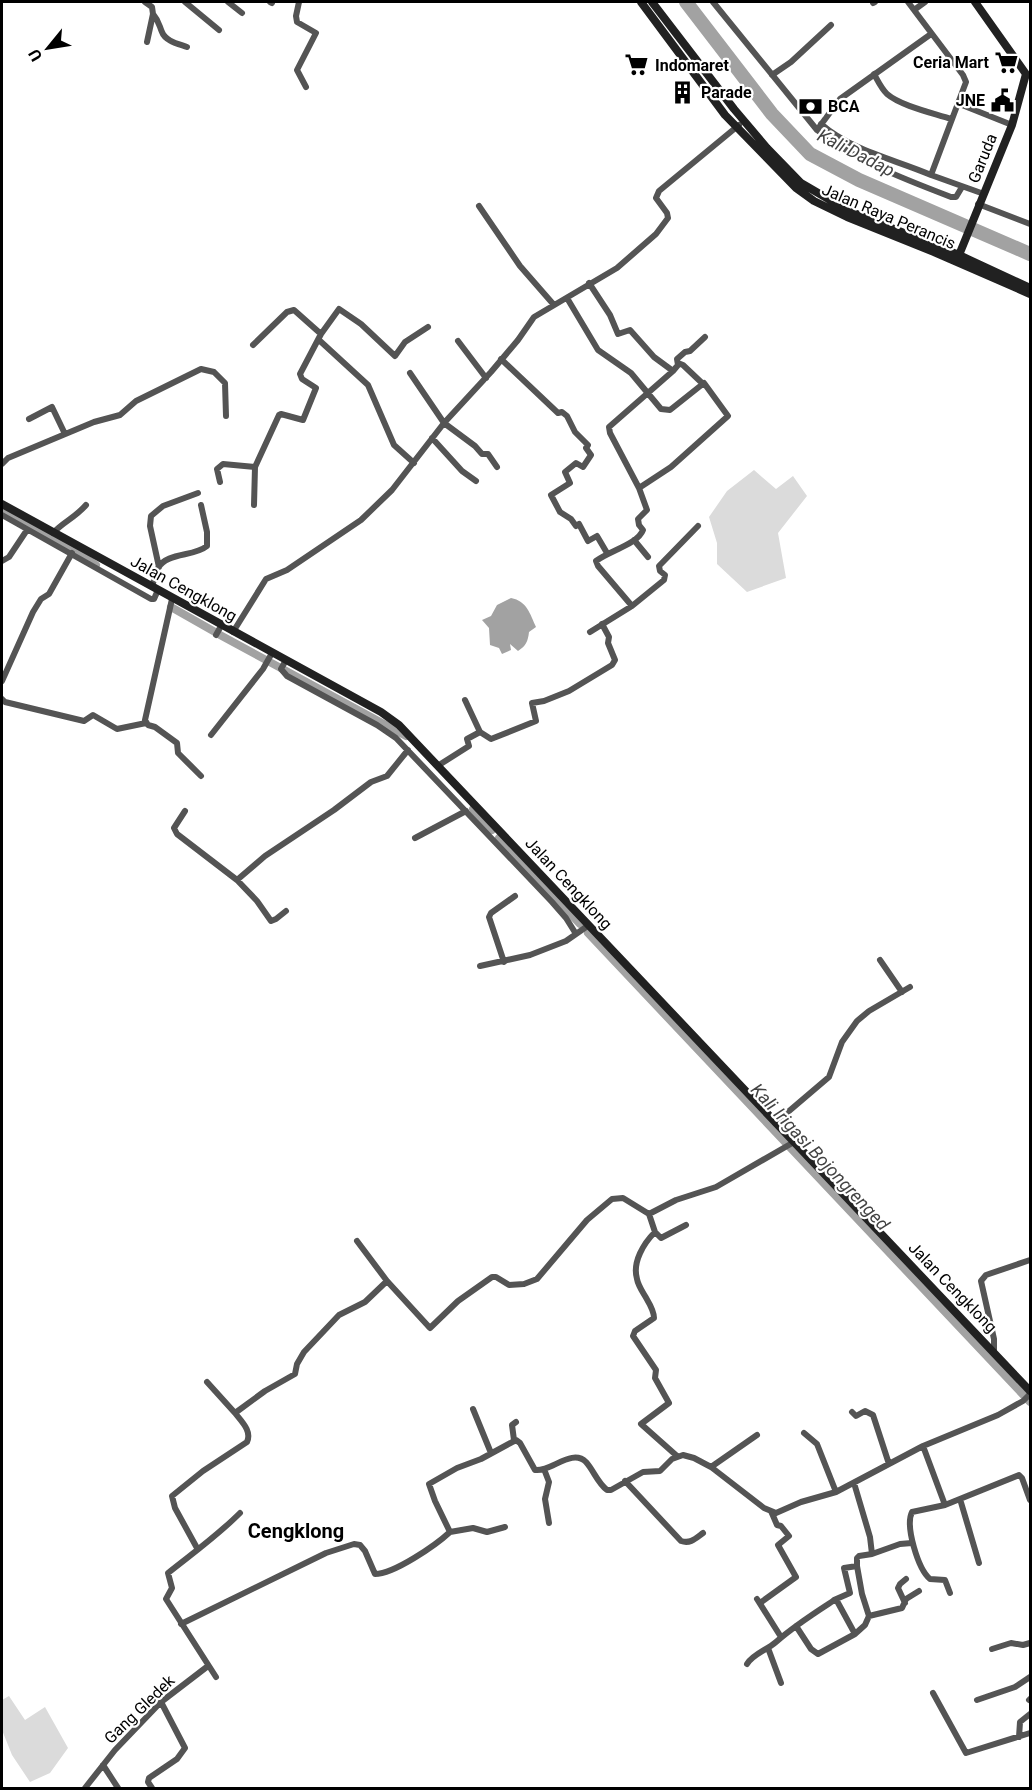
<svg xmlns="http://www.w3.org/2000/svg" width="1032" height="1790" font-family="Roboto,sans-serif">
	<rect width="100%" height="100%" fill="#fff"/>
	<path fill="#dbdbdb" d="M754,470L776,489L793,476L807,496L778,533L786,578L747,592L717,564V543L709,517L727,491Z
		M9,1696L25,1720L45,1707L68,1748L50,1773L30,1782L12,1755L2,1730V1700Z"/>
	<path fill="#a2a2a2" d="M511,598C527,601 530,614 536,627L529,632C528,641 526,646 518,651L510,644L511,650L502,654L499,648L490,645L489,628L482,620L491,616L497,605Z"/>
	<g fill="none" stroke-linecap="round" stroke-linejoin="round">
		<path stroke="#a2a2a2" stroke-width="8" d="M2,511L58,541
			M64,544L96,565
			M171,607L215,632
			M220,635L406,736
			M473,809L492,830
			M499,838L580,924
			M588,933L1030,1402"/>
		<path stroke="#a2a2a2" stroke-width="14" d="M686,2L772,114L810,154L859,180L1030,254"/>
		<path stroke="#545454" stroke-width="6" d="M145,2L152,7L153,14L147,42
			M185,2L219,30
			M228,2L242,13
			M270,2L272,3
			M299,2L296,16L297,22L316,33L297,70L306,87
			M713,2L817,130C856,161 904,179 951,197H956L962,187
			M908,2L914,10
			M925,2L914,10L963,75L966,82L931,175L984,194
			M873,3L875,2
			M153,14C159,21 159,25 162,32C165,41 179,44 187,47
			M874,74C878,81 881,88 887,94C901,106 933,113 951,119
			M772,75L791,62L831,25
			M957,103L1012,125
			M821,124C852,151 894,159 931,175
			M817,130L840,99L931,34
			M978,204L1030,224
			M479,206L520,266L554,305
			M589,283L610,315L618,334L630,330L654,357L673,371
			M567,298L598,350L631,373L661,409L670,410L704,383L728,416L671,467L639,488
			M319,340L368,385L394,445L414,463
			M458,341L486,378
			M253,345L287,312L294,310L321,334
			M501,359L558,413L562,412L567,416L575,432L588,445L586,448L591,455L583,467L576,463L565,472L570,483L551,495L560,512L571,519L576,526L579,524L588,541L597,536L607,553
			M678,363L683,365L702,383
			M410,373L444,423L475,446L482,454H488L497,467
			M29,419L52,407L65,434
			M432,438L462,471L476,481
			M2,464L8,458L94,422L120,415L136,401L201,369L214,372L225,383L226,416
			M220,482L217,469L223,464L255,467
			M254,505L255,467L279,415L281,414L303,420L316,388L302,379L300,374L321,334L339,309L361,324L395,356L405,342L428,327
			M2,515L151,599H154L158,590
			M53,533C63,522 76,517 86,505
			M634,540L648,557
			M2,561L9,557L27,530
			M159,567L150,526L151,516L163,506L198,493
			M152,587C154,581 155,573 158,568C167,552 194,557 207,546V532L201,505
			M172,599L145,720L148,725L155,727L177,743L178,753L201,776
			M632,606L598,566L596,561C609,551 638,544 643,530L639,525L638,519L647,510L639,488L610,433L609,427L673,371L678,365L677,359L685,352L690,351L705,337
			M233,632L266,579L287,570L361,520L392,490L444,423L491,372L518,340L534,317L617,268L656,234L668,218L667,213L656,198L659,191L739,125
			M590,632L632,606L664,580L665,575L660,571L659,566L698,526
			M216,635L221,626
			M286,660L281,669L287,676L377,725L396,738L552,902L566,918L576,934
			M2,681L33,612L41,599L49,594L72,553
			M2,699L5,702L84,721L93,715L117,729L146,723
			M465,700L480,732
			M211,735L263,669L272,653
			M439,765L469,746L467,739L480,732L491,739L536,721L532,703L544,701L569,691L612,665L615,660L608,643L609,637L602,624
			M185,811L174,828L177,834L237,880L257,901L271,921L276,919L286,911
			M415,838L466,811
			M237,880L265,856L334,810L371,782L387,776L408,750
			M880,960L902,992
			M504,962L489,917L491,913L515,896
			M480,966L530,955L566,941L589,925
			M775,1123L829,1077L842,1042L857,1021L869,1011L910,987
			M649,1214L676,1200L716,1187L794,1142
			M655,1232C644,1243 632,1262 637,1279C638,1285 642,1291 645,1296C649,1303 654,1310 654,1318L635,1331L633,1336L656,1370L655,1378L669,1403L641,1424L677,1456
			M357,1241L387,1281L430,1328L458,1301L492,1277H496L509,1285L524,1284L537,1279L587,1220L612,1199L623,1198L649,1214L655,1232L661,1238L686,1225
			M994,1351V1339L981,1281L986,1275L1030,1260
			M207,1382L235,1413
			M473,1409L491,1453
			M852,1412L856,1416L865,1411L873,1415L889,1464
			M804,1433L817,1444L836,1492
			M514,1440L512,1425L516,1422
			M923,1446L945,1505
			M711,1467L757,1435
			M544,1469L549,1482L545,1499L549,1523
			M625,1481L681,1541C690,1544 695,1539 703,1533
			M854,1483L870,1537L872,1554
			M960,1499L979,1563
			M450,1532L473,1528L487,1532L505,1527
			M197,1548L175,1508L172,1496L203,1471L247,1442C252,1431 242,1422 235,1413L265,1391L295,1374L297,1364L304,1352L339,1315L365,1302L387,1281
			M950,1593L945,1580L930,1579C918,1569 905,1526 912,1512L945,1505L1019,1475L1022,1478L1030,1500
			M757,1599L781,1637
			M834,1600L850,1593L844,1568L857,1566V1558L859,1556L872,1554L900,1544L912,1543
			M760,1603L796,1577L778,1545L789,1536L781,1526L777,1525L771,1511
			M905,1603L898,1588L900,1584L906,1579
			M869,1616L902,1608L906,1599L919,1591
			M181,1624L326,1553L354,1544L360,1545L365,1551L375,1574C394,1574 436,1545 450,1532L435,1501L429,1484L457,1468L481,1459L516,1440L520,1443L535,1470C551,1472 572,1448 586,1462C594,1471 597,1482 607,1490H611L643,1472L660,1471L672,1459L683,1455L694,1458L711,1467L764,1508L776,1513L801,1502L836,1492L923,1446L998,1415L1023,1401L1030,1394
			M796,1626L811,1649L818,1654L855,1634L865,1625L869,1616L862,1594L857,1566
			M768,1648L781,1683
			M992,1649L1011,1643L1023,1645L1030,1643
			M747,1664C753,1654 767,1650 776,1642C794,1626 813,1614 833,1601H837L855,1634
			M216,1677L166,1599L172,1588L168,1573C193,1553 217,1536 240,1513
			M933,1693L966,1753L1030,1733
			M977,1700L1015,1687L1030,1677
			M1029,1700L1030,1699
			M1019,1737L1020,1722L1030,1714
			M103,1765L118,1788
			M85,1788L115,1750L161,1702L208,1666
			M152,1788L148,1782L149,1778L177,1759L185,1748L161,1702"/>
		<path stroke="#212121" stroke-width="8" d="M641,2L725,115L796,188L814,201L847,217L934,252L1030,294
			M652,2L734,109L767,148L801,183L849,211L959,255L1030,288
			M957,260L1012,125L1026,74L975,2
			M2,504L381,712L399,725L1030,1391"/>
	</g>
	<defs>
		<symbol id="supermarket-bare" viewBox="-9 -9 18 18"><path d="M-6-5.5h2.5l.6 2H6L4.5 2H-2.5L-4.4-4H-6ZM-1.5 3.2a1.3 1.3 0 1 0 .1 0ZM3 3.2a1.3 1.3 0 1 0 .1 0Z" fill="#000" stroke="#fff" stroke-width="2.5" paint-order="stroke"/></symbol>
		<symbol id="building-bare" viewBox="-9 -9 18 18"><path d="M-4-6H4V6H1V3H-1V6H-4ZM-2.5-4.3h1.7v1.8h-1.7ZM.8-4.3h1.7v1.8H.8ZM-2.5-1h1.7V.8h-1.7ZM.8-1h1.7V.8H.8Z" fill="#000" stroke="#fff" stroke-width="2.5" paint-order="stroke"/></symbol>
		<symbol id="civic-bare" viewBox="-9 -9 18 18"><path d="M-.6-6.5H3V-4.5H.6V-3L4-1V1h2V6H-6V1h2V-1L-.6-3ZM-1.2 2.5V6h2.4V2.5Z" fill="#000" stroke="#fff" stroke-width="2.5" paint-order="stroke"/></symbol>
		<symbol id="bank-bare" viewBox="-9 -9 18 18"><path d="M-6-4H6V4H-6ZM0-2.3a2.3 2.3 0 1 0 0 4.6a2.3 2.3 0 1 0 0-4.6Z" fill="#000" stroke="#fff" stroke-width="2.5" paint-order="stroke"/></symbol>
	</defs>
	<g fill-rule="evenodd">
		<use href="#supermarket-bare" x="990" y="46" width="33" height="33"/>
		<use href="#supermarket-bare" x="620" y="48" width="33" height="33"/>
		<use href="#building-bare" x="666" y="76" width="33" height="33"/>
		<use href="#civic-bare" x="986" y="84" width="33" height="33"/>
		<use href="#bank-bare" x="794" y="90" width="33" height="33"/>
	</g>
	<g text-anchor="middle" stroke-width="4.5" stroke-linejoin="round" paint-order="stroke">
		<g font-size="16" font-weight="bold" fill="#000" stroke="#fff" text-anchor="start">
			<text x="989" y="68" text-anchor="end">Ceria Mart</text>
			<text x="655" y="71">Indomaret</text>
			<text x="701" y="98">Parade</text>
			<text x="985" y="106" text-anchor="end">JNE</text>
			<text x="828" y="112">BCA</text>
		</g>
		<g font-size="16" fill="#000" stroke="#fff">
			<text transform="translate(982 158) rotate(-68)" y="6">Garuda</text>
			<text transform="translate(889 216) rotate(23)" y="6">Jalan Raya Perancis</text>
			<text transform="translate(184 588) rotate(29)" y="6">Jalan Cengklong</text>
			<text transform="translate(569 883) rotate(47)" y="6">Jalan Cengklong</text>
			<text transform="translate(953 1287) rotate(46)" y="6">Jalan Cengklong</text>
			<text transform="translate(139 1709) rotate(-44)" y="6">Gang Gledek</text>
		</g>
		<g font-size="18" font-style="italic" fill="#434343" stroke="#fff">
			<text transform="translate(856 153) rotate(27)" y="6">Kali Dadap</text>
			<text transform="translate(820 1157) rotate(47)" y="6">Kali Irigasi Bojongrenged</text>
		</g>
		<g font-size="20" font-weight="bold" fill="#000" stroke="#fff">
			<text x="296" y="1538">Cengklong</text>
		</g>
	</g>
	<rect width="1032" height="1790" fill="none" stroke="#000000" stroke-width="6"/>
	<g transform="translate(48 48) rotate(240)" stroke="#ffffff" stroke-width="4.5" paint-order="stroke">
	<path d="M0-4.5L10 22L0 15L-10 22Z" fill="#000000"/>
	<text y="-9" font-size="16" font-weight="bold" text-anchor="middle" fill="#000000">U</text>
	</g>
</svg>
